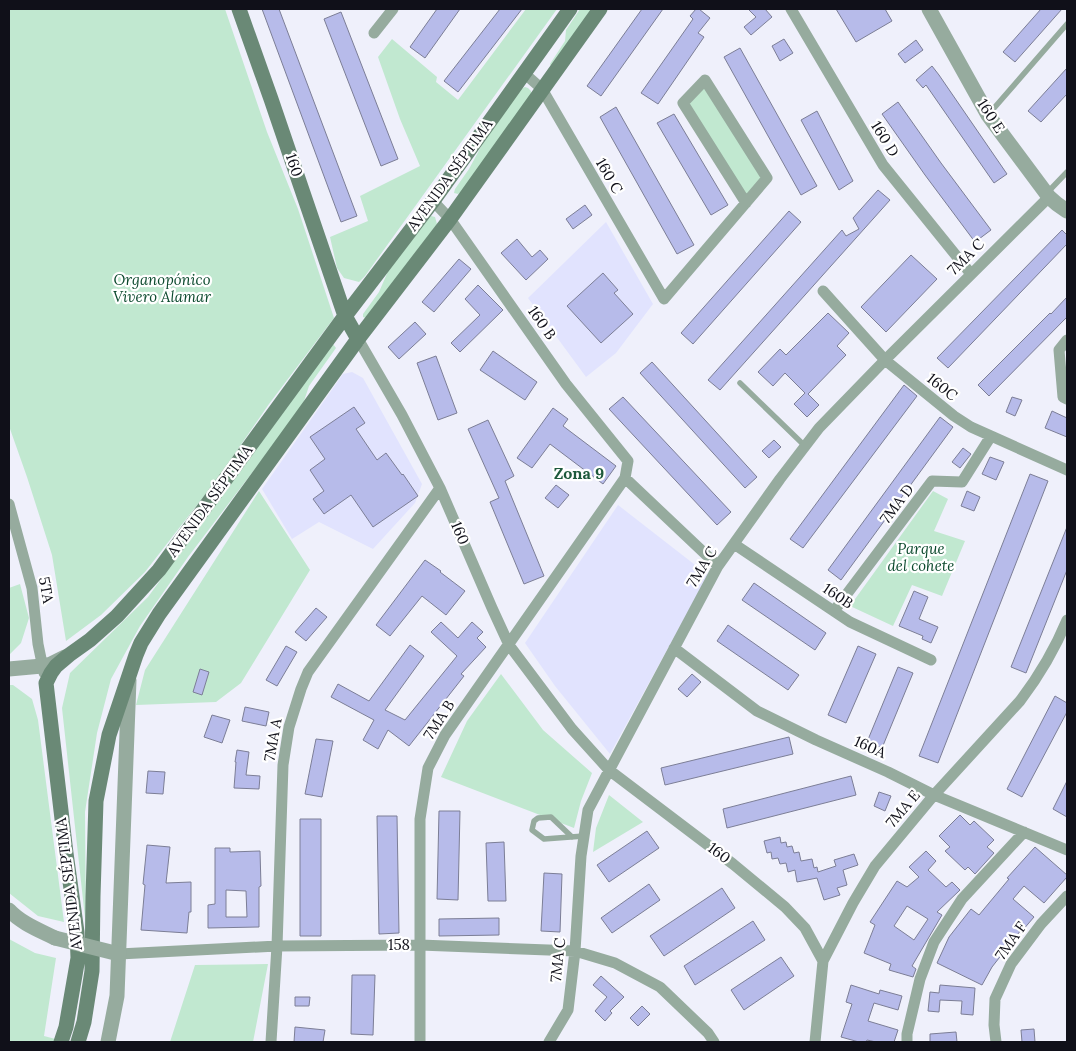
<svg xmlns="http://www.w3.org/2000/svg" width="1076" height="1051" font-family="Lora,serif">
	<rect width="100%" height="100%" fill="#eff0fb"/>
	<path fill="#e1e3fe" d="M606,222L653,304L616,353L586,377L528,298Z
		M352,372L363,378L422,484L415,503L373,549L319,522L292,539L262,489L343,374Z
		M618,505L708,575L610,754L555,686L525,643Z"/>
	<path fill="#c1e8d0" d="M9,9H225L267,132L298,209L334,318L269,404L218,478L145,572L101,615L66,641L52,555L27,477L9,426Z
		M526,9H557L365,276L359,282L344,278L337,268L330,237L368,221L360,196L420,166L400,119L378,57L392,39L437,77L436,82L458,100Z
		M580,9H593L551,66L550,64L565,41L566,30Z
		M705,80L767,178L746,203L683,103Z
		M525,87L528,88L531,91V95L461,192L458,194L454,193L455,189L469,169L483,143L521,89Z
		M431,216L435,217L437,224L366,318L363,317V314L379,292L389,269Z
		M333,344L336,348L309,386L302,407L188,557L140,626L111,679L97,733L85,812L86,927L62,708L70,673L148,597Z
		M259,491L310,570L241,683L216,702L136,705L145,670Z
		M933,491L948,499L934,531L965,541L942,596L912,585L893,626L850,606Z
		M20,584L29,618L21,643L9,655V588Z
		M501,674L543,730L592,773L581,801L574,828L441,777L467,721Z
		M9,685H13L32,699L38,720L64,922L38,916L9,893Z
		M609,795L643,822L593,852L596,828Z
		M9,939L35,953L56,958L44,1036L67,1042H9Z
		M268,964L253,1042H170L195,965Z"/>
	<path fill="#b7bbea" stroke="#7c7e96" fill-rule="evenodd" d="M262,9H279L357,216L341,222Z
		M437,9H460L425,58L410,47Z
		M500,9H522L458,92L444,81Z
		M642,9H663L601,96L587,86Z
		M696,9H699L710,18L698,33L704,37L658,104L641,93L693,19L690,16Z
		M748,9H765L772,17L751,35L744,27L756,17Z
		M836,9H885L892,21L856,42Z
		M1041,9H1062L1015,62L1003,52Z
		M341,12L398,159L381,166L324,19Z
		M784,39L793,53L780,61L772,46Z
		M916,40L923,50L905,63L898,54Z
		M740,48L817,186L801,195L724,57Z
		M932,66L939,75L1007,174L994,183L926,85L923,88L916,80Z
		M1067,68V94L1041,122L1028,111Z
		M898,102L941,163L991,230L975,242L925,175L882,114Z
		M616,107L694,245L677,254L600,117Z
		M817,111L853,181L839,190L801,120Z
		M674,114L728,205L711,215L657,123Z
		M878,190L890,200L720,390L708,380L842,230L846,236L859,229L853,218Z
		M585,205L592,215L573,229L566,219Z
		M789,211L801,222L693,344L681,333Z
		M1062,230L1067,235V244L948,368L937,358Z
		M517,239L532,257L540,250L548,259L526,280L501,253Z
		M911,255L937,279L886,332L861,307Z
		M459,259L471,269L434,312L422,302Z
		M603,273L618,290L614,293L633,314L601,343L567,306Z
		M478,285L503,310L460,352L451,343L480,315L465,299Z
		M1067,297V317L989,396L978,385L1050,313L1051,314Z
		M828,313L849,333L837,346L846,355L808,394L819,405L807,417L794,404L805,393L785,373L773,386L758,372L780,349L786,355Z
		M415,322L426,334L399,359L388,347Z
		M493,351L537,382L525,400L480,370Z
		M436,356L457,413L438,420L417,363Z
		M652,362L757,477L745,488L640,373Z
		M904,385L917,396L803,548L790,539Z
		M623,397L731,512L717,525L609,409Z
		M1012,397L1022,400L1015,416L1006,412Z
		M354,407L365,423L356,429L377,460L386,453L402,475L403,474L418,496L373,527L351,495L324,514L313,499L324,491L310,470L325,459L310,437Z
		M553,408L568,419L563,426L616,466L603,484L550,444L532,468L517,458Z
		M1052,411L1067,418V437L1045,428Z
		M940,417L953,427L841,580L828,570Z
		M488,420L514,476L505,481L544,576L524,584L490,502L499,498L468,429Z
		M774,440L781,447L769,458L762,451Z
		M963,448L971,454L960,468L952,462Z
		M990,457L1004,462L996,480L982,474Z
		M1030,474L1048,481L938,763L919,756Z
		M556,485L569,495L558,508L545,498Z
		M967,491L980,497L974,511L961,506Z
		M1067,527V570L1026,673L1011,667Z
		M425,560L441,571L440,572L465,591L446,615L422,596L390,636L376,625Z
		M754,583L826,633L815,650L742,600Z
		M914,591L928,597L919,619L938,627L931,643L922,639L923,636L899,626Z
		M316,608L327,617L306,641L295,632Z
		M441,622L458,638L472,622L483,632L477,638L486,647L461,674L464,676L409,746L388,730L378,749L363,740L374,720L331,697L338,684L369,701L410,645L424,656L385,710L405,720L457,656L431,632Z
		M728,625L799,675L788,690L717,641Z
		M286,646L297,652L277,686L266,680Z
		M858,646L876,654L846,723L828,715Z
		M898,667L913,673L882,748L867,742Z
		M200,669L209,672L202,695L193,692Z
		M692,674L701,682L687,697L678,689Z
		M1055,696L1067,703V712L1022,797L1007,789Z
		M245,707L269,712L266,726L242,721Z
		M212,715L230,720L222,743L204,737Z
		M789,737L793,754L665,785L661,768Z
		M316,739L333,741L322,797L305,794Z
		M237,750L249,752L246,775L260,776L259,789L234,788L236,762H235Z
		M148,771L165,772L163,794L146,793Z
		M851,776L856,795L727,828L723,809Z
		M1067,781V817L1053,809Z
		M879,792L891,796L885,811L874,806Z
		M439,811H460L458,900L437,899Z
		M960,815L970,825L974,821L994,840L987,847L994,853L975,874L968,867L965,870L945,851L950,847L939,836Z
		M377,816H397L399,933L379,934Z
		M300,819H321V936H300Z
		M647,831L659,848L609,882L597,865Z
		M780,837L781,843L786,842L787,847L792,846L794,853L799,852L801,861L812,859L814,868L817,867L818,872L836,866L834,860L854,854L858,865L843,870L847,885L837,888L840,895L824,900L817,878L797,882L795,870L788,872L786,863L780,864L778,858L772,859L771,852L767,853L764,841Z
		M504,842L506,901H488L486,843Z
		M147,845L170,847L166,883L191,882V912H189L187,933L141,930L145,885L143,884Z
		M1035,847L1067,875V877L1044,903L1024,886L1013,899L1034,917L1022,931L1021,930L992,967L982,985L937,963L949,937L971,909L979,915L1009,879L1007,878Z
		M215,848H230V852L260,851L261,886L259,887V927L208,928V905L215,904ZM226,890L246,891L247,917H226Z
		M926,851L936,861L928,870L946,887L952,882L960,890L937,912L942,915L912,966L916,969L913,977L889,970L891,964L864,953L875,925L870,922L897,881L907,887L919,877L909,867ZM907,906L928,919L914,940L894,926Z
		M544,873L562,874L560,932L541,931Z
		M649,884L660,900L612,933L601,918Z
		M722,888L735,908L664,956L650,936Z
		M499,918V935L439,936V919Z
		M753,921L765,940L695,985L684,966Z
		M781,957L794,976L744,1010L731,990Z
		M352,975H375L373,1035L351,1034Z
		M601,976L624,997L610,1011L612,1013L605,1021L595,1011L607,997L593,985Z
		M851,985L879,994L880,990L902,996L898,1010L874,1003L868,1021L898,1030L894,1042H876L867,1040L866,1042H859L841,1037L852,1004L846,1002Z
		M940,985L975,988L973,1015L961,1014L962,1001L940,1000L939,1012L928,1011L930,992L939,993Z
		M295,997H310L309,1006H295Z
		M642,1006L650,1014L638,1026L630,1018Z
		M295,1027L325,1030L323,1042H294Z
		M1034,1029L1035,1042H1022L1021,1030Z
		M956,1032L957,1042H930V1034Z"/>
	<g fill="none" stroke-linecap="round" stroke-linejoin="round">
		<path stroke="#96ab9e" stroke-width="5.5" d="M988,115L1067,24
			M1046,194L1067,172
			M740,383L805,446
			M572,837L551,817L538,818L534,821L532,830L544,839L584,836"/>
		<path stroke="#96ab9e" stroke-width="11" d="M791,9L883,165L971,274
			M374,33L393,9
			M524,73L542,89L664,299L767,178L705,80L683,103L746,203
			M823,291L885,360L954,416L971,427L1067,470
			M358,339L402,415L440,488L492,608L509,645L572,729L609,770L733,864L785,907L805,928L823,961
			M1067,340L1059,350L1063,397L1067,399
			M625,478L718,566
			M9,504L32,588L38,644L44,673
			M734,544L850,622L931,660
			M834,611L932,481L962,482L991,436
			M674,648L757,711L816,740L888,772L934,795L1067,850
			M119,954L277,946L420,945L575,951L615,963L660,987L708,1033L714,1042
			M271,1042L277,946L283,765L289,727L301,689L308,672L440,488
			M420,1042V819L428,768L445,735L625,478L628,461L566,384L450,219L433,201
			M549,1042L568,1010L575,951L581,856L588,810L718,566L780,479L819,428L885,360L1049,197
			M815,1042L823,961L853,903L875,866L934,795L1020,701C1039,676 1055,649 1067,620
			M907,1042V1034L920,979L934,942L962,899L1024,832
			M996,1042L994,1025L995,999L1011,964L1041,924L1067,896"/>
		<path stroke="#96ab9e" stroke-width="15" d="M929,9L988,115L1049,197L1057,204L1067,211
			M9,669L42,666L51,664L65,657
			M9,910C21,923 39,930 55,938
			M108,1042L117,996L129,680"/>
		<path stroke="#6a8976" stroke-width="15" d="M239,9L271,99L345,316L358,339
			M61,1042L66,1027L78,958L77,932L66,853L46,683L51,673L56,666L69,655L90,640L117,616L159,570L345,316L433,201L570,9
			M78,1042L84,1022L92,971L93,896L96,801L109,735L136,655L141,643L159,614L358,339L450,219L600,9"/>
		<path stroke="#96ab9e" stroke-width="15" d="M55,938L119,954"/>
	</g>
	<g text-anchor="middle" stroke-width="4.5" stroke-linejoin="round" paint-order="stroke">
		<g font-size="15" fill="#101019" stroke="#fff">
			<text transform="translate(991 116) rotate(57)" y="5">160 E</text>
			<text transform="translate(885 139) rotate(58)" y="5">160 D</text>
			<text transform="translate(294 165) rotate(71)" y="5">160</text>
			<text transform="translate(450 175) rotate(-54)" y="5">AVENIDA SÉPTIMA</text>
			<text transform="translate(609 176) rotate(60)" y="5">160 C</text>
			<text transform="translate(966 257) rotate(-45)" y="5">7MA C</text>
			<text transform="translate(542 323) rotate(55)" y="5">160 B</text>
			<text transform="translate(942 387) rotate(39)" y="5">160C</text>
			<text transform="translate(210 501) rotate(-54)" y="5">AVENIDA SÉPTIMA</text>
			<text transform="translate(897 504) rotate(-53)" y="5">7MA D</text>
			<text transform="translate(460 533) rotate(67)" y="5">160</text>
			<text transform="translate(702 567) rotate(-59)" y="5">7MA C</text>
			<text transform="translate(46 590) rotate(80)" y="5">5TA</text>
			<text transform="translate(838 596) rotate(34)" y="5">160B</text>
			<text transform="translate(439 720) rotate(-57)" y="5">7MA B</text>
			<text transform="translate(273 740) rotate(-80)" y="5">7MA A</text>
			<text transform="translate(870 747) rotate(24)" y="5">160A</text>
			<text transform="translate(903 809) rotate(-50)" y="5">7MA E</text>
			<text transform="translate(719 853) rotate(37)" y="5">160</text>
			<text transform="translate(69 884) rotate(-97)" y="5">AVENIDA SÉPTIMA</text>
			<text transform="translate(1011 941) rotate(-55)" y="5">7MA F</text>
			<text x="399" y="950">158</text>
			<text transform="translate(558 960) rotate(-84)" y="5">7MA C</text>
		</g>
		<g font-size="15" font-style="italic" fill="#0c4a2e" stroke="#fff">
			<text x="162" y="285">Organopónico<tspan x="162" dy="17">Vivero Alamar</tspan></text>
			<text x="921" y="554">Parque<tspan x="921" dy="17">del cohete</tspan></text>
		</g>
		<g font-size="16" font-weight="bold" fill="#1e5a3c" stroke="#fff">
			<text x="579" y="479">Zona 9</text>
		</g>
	</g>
	<rect width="1076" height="1051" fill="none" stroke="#101019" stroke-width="20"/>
</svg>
